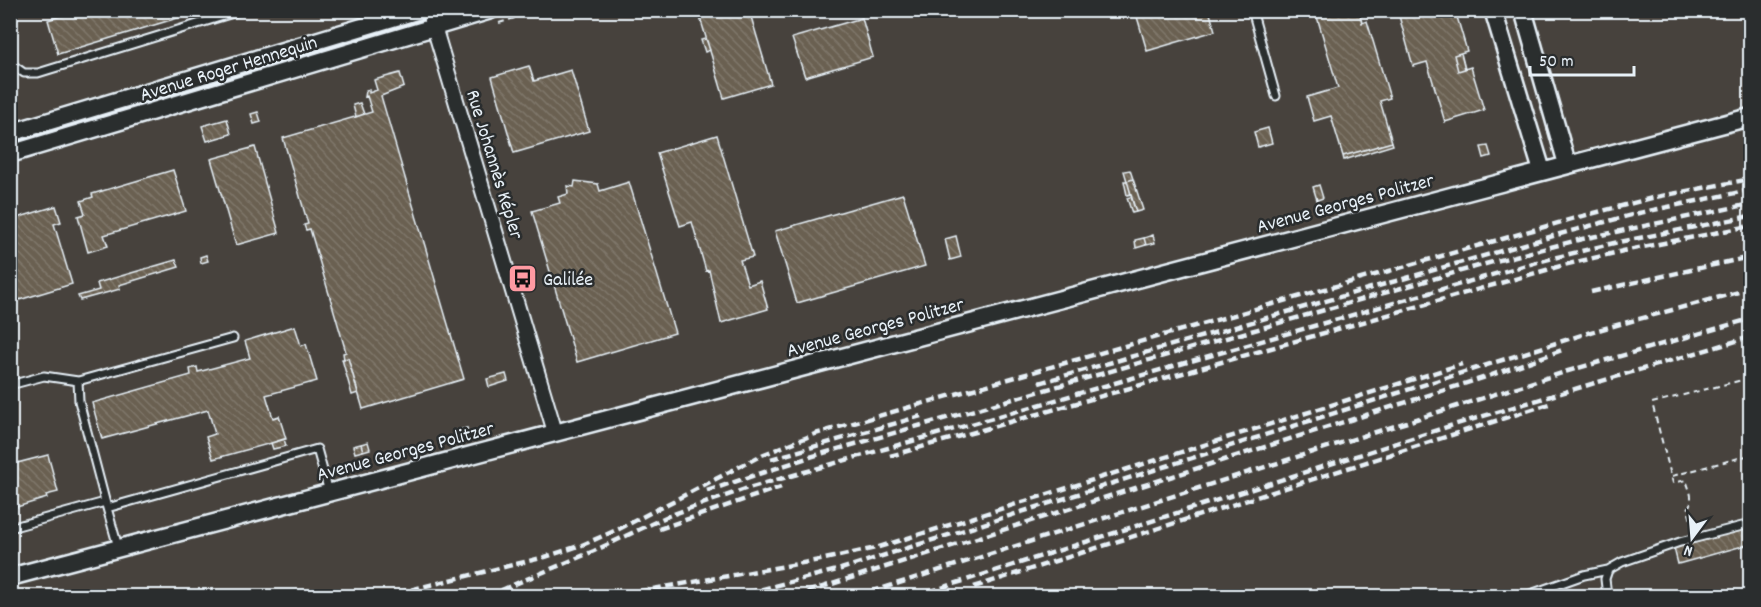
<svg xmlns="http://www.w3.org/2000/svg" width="1761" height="607" font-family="Dekko,sans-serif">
	<defs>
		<pattern id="building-back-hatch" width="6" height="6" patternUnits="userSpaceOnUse" patternTransform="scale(1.5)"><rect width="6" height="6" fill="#6a6051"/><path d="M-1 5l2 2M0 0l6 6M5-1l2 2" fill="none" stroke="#7f776b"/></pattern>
	</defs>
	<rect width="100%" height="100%" fill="#373735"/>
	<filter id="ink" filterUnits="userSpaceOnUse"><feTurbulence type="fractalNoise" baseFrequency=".0167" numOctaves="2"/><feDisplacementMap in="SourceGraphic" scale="12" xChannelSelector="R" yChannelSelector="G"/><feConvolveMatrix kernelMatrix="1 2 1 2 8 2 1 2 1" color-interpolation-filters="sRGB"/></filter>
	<g filter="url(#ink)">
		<path fill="#46433d" d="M10,11H1750V596H11Z"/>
		<path fill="url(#building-back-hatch)" stroke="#e8f1f8" stroke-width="1.5" d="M63,10H204L58,54L48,20L64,15Z
			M709,10H749L771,84L724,98L699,14Z
			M1135,10H1209L1215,31L1147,51Z
			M1315,10H1359L1362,23L1367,21L1390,98L1380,101L1392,142L1343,156L1331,116L1314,121L1307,97L1338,88Z
			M1418,10H1455L1467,51L1454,55L1458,71L1471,67L1484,110L1445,122L1427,62L1413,66L1399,16Z
			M862,18L873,57L805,77L792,38Z
			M706,39L710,50L705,52L701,40Z
			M1461,53L1465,69L1458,71L1454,55Z
			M529,66L534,81L571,70L589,131L514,153L492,77Z
			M400,73L404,87L381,96L464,379L363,409L348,358L344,359L343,353L346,352L310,229L306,230L304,225L308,224L283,138L372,112L367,96L365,97L366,91L369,90V93L377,90L374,80Z
			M360,103L364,114L356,117L353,105Z
			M258,112L261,122L254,124L251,114Z
			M227,119L231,134L207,141L202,126Z
			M1268,128L1272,143L1258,147L1254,132Z
			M717,135L753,257L740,260L748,285L760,281L768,309L721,323L709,270L706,271L692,222L680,226L657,153Z
			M1392,142L1393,145L1344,160L1343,156Z
			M1488,146L1491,156L1484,158L1481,147Z
			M255,147L279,233L236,245L211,159Z
			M173,170L186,211L104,235L108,246L88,252L78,216L85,214L81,201L93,197L92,194Z
			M1130,170L1133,179L1127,181L1124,171Z
			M1133,179L1143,210L1136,212L1127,181Z
			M575,181L598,184L600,191L629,182L675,333L577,362L532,211L560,203L558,197L568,194L567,186L574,187Z
			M1124,181H1127L1131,194L1127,195Z
			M1319,185L1323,198L1317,200L1313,187Z
			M903,194L925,266L797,303L775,231Z
			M1131,197L1136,212L1132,213L1127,198Z
			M56,206L61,222L54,224L72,284L19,300L10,270V220Z
			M1153,235L1155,243L1146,245L1144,238Z
			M956,236L961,257L950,260L945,239Z
			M1144,238L1146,245L1136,248L1135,240Z
			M206,255L208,261L201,263L200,257Z
			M176,260L179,267L119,285L120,289L80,300L78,296L99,290L97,283Z
			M295,326L301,346L306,344L317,381L266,395L273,418L279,416L286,439L213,459L206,437L215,434L208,410L102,439L92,403L191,375L190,369L197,367L198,372L250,358L245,341Z
			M348,358L358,393L352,395L342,359Z
			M506,374L508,381L489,387L487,379Z
			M467,428L468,433L459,435L458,430Z
			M284,439L286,446L273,449L271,443Z
			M10,440L17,463L48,455L58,492L46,495L47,498L10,509Z
			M368,442L370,449L363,451L361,444Z
			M361,444L363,451L355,453L353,446Z
			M1750,528V544L1678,564L1674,548Z"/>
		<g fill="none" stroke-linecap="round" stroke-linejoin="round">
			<defs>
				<path id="service" d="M1252,10L1276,96
					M10,63L24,73H38L243,10
					M78,381L79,401L107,508
					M10,385L44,376L78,381L233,338
					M10,528L105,502
					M118,547L107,508L317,449L329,492
					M1525,596L1584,575L1608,570
					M1607,596L1605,579L1608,570L1622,562L1680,542L1750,524"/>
				<path id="minor" d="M429,10L555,432"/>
				<path id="tertiary" d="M1493,10L1542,171
					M1523,10L1567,164
					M10,133L419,10
					M10,154L491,10
					M10,577L1750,117"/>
			</defs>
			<use href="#service" stroke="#e8f1f8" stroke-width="11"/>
			<use href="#minor" stroke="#e8f1f8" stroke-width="18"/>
			<use href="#tertiary" stroke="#e8f1f8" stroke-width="21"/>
			<path stroke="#e8f1f8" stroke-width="2" stroke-dasharray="6 4.5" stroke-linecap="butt" d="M499,23L540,10
				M1672,476L1750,455
				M1693,529L1688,509C1694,497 1690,492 1686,480L1673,483L1652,403L1750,378"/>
			<use href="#service" stroke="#2a2d2e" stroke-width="7"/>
			<use href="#minor" stroke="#2a2d2e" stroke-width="14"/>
			<use href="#tertiary" stroke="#2a2d2e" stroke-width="16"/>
			<path stroke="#e8f1f8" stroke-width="4.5" stroke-dasharray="9 4.5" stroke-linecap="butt" d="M1591,292L1750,257
				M1039,383L1567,232L1639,213L1750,190
				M890,456L1564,265L1623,251L1750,226
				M771,459L921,416
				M707,491L810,457L1496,261L1582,239L1750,204
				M659,529L781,487
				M974,587L1549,404
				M385,596L545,557L582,545L619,529L762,455L815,434L1579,217L1656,197L1750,179
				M489,596L515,584L594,551L668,516L745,489L1537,262L1614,243L1750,216
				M613,596L820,560L876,548L1462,364
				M735,596L841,569L1591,332L1750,289
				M794,596L1489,376L1565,349
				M858,596L1568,371L1750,319
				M916,596L1450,426L1750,337"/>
		</g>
	</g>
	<defs>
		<symbol id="bus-square" viewBox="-11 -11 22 22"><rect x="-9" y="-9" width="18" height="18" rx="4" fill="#ff9aa2" stroke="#2a2d2e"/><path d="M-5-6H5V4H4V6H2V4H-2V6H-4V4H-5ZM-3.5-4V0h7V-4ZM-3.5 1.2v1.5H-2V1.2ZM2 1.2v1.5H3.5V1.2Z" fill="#111"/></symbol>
	</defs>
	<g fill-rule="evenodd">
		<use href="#bus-square" x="506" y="262" width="33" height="33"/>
	</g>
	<g text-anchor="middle" stroke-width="5" stroke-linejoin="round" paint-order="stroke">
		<g font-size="20" fill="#e8f1f8" stroke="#2a2d2e">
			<text transform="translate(228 67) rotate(-17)" y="7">Avenue Roger Hennequin</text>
			<text transform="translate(496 164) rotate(73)" y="7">Rue Johannès Képler</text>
			<text transform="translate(1345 202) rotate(-15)" y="7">Avenue Georges Politzer</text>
			<text transform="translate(875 326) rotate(-15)" y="7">Avenue Georges Politzer</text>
			<text transform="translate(405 450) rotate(-15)" y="7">Avenue Georges Politzer</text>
		</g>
		<g font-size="20" fill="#e8f1f8" stroke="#2a2d2e" text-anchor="start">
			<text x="543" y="285">Galilée</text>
		</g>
	</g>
	<rect width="1761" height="607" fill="none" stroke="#2a2d2e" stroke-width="36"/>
	<rect x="18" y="18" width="1725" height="571" fill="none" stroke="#e8f1f8" stroke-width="2" filter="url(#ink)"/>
	<g transform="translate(1692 538) rotate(196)" stroke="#2a2d2e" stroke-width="4.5" paint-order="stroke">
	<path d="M0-4.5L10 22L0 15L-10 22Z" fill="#e8f1f8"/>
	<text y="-9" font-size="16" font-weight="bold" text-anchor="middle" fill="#e8f1f8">N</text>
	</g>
	<path d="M1530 66v9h104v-9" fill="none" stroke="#e8f1f8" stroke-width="3"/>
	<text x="1539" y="66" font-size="18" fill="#e8f1f8" stroke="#2a2d2e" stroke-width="4.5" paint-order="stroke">50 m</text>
</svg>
